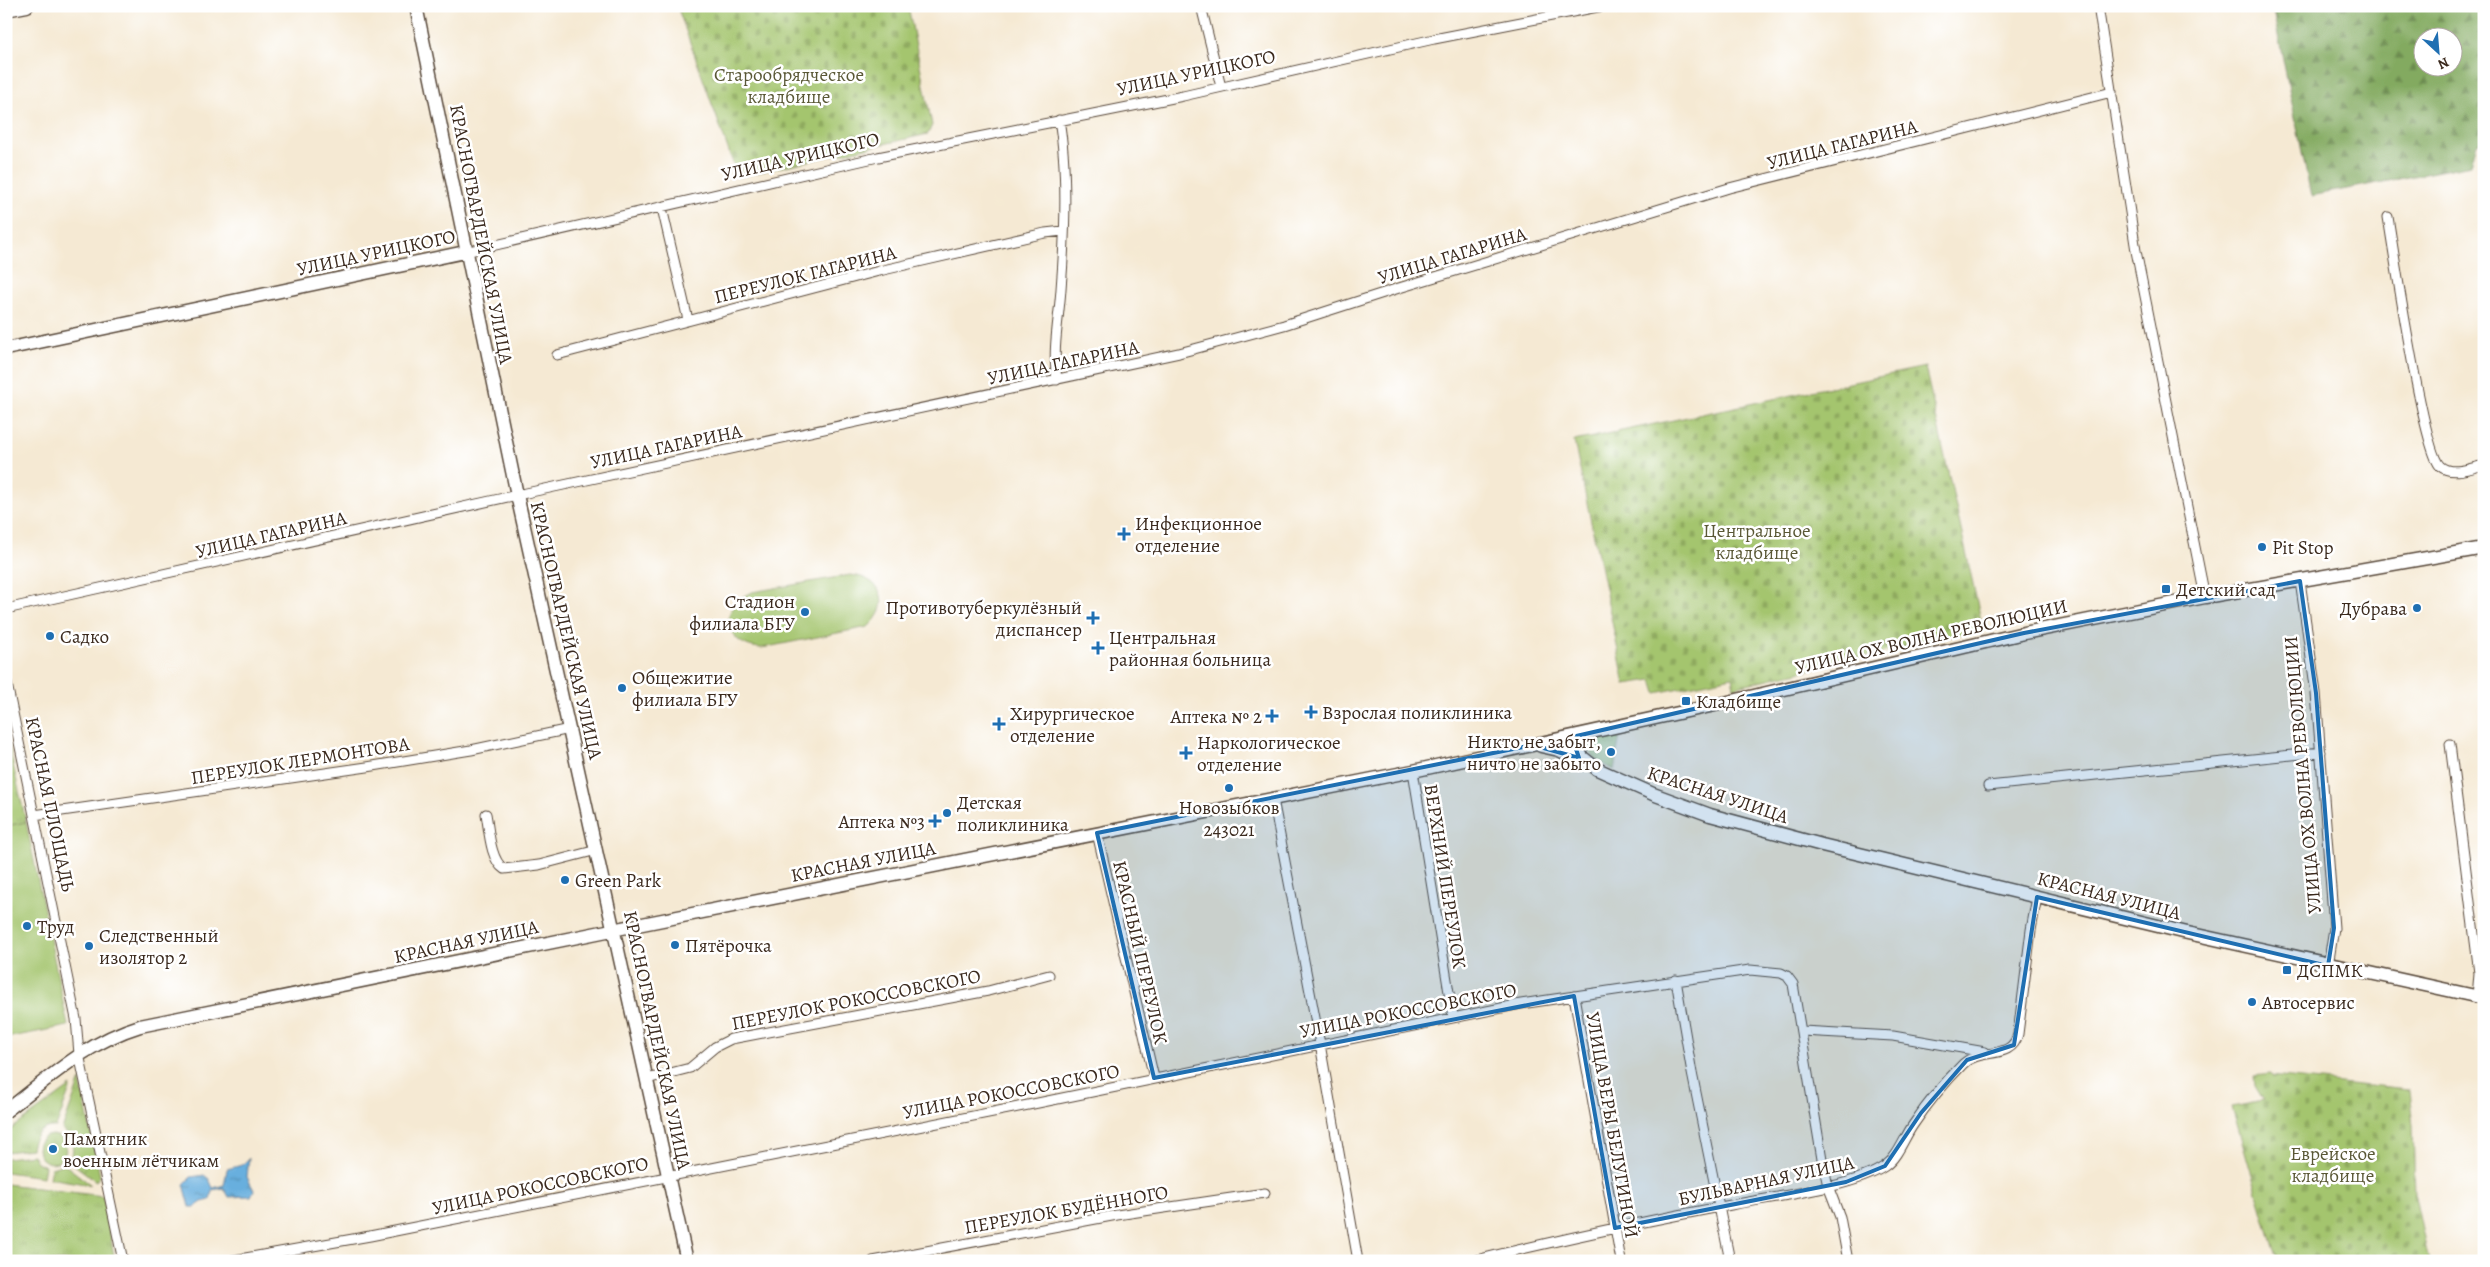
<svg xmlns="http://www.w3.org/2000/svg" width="2490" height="1267" font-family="Alegreya,serif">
	<defs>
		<pattern id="grass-tufts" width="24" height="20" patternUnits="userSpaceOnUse" patternTransform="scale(1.25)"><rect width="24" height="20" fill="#a4c56e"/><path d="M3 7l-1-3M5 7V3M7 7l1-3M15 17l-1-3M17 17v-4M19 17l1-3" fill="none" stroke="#8ea95f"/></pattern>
		<pattern id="forest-firs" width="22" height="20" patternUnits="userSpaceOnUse" patternTransform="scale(1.25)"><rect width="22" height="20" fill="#83aa61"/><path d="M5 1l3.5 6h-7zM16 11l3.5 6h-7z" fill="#6c8b4f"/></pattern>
		<pattern id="cemetery-stones" width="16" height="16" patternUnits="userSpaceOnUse" patternTransform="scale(1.25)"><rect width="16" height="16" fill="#a4c56e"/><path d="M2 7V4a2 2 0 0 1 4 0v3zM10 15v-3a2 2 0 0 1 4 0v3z" fill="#8ea95f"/></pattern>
		<pattern id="water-ripples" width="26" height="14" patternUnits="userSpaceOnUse" patternTransform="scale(1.25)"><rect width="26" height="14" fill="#67afde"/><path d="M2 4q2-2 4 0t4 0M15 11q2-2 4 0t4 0" fill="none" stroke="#568fb3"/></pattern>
	</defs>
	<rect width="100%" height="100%" fill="#fff"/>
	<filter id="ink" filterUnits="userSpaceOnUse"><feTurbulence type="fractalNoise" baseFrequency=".02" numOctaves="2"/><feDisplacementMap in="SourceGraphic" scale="10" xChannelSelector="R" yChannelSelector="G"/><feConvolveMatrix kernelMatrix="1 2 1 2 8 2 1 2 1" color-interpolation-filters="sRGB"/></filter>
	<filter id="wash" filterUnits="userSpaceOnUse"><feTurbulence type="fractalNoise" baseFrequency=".0096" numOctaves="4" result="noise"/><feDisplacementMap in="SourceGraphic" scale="20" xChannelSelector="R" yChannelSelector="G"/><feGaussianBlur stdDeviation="1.12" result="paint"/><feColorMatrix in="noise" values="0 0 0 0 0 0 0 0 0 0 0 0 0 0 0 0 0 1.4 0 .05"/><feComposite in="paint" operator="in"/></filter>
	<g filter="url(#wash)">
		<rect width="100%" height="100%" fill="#f5e9d3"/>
		<path fill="url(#grass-tufts)" stroke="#707846" d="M6,733L26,822L6,826Z
			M1620,735L1614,770L1595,759L1588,747L1592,741Z
			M80,1080L100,1176L96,1181L69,1161C76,1150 73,1137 62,1130Z
			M71,1086L56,1127C42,1126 33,1135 31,1149L6,1152V1133Z
			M38 1149a14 14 0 1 1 28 0a14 14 0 1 1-28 0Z
			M33,1155L37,1162L45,1166L43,1177L6,1172V1158Z
			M64,1164L91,1185L49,1178L51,1168Z
			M6,1184L103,1196L115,1261H6Z"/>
		<path fill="url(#forest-firs)" stroke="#5f6a40" fill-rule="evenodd" d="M2272,6H2484V141L2477,143L2471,165L2311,196ZM2422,38H2452V68H2422Z"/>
		<path fill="url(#cemetery-stones)" stroke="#707846" d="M677,6H908L932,125L928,134L738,177Z
			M1925,367L1983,629L1734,687L1732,677L1656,693L1652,680L1625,684L1574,441Z
			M2270,1074L2271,1076L2409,1090L2413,1126L2415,1196L2429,1261H2277L2232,1107L2264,1101L2255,1086L2254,1076Z"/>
		<path fill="#a4c56e" stroke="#707846" d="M850,575C882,577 893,605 868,627L762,648C724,647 716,606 752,592Z
			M26,822L68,1026L6,1038V826Z"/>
		<path fill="url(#water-ripples)" stroke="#516c7e" d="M249,1158L247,1177L254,1190L251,1196L229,1197L224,1188L212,1190L210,1200L202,1202L195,1207H190L184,1184L191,1177L204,1175L209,1179L213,1188L224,1185L227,1169L242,1165Z"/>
	</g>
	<g filter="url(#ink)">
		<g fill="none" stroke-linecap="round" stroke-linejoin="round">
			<defs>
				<path id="street" d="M1201,6L1221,87
					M2098,6L2136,251L2205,597
					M662,208L688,320
					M2388,217C2394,253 2423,450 2440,466C2451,476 2471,468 2484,465
					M465,252L878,157L1183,96L1434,39L1603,6
					M557,355L879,271L1045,233L1063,231
					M1057,380C1052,350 1059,319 1061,289C1065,238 1068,170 1059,120
					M2300,581L2316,693L2334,928L2328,966
					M6,609L517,495L1179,353L1284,325L1399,288L1729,188L2112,92
					M6,679L76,1019L79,1054L123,1261
					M2450,744L2479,973L2477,997
					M1413,771L1453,1017
					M1988,786L2321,752
					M1273,799L1320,1044L1358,1261
					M486,814C489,829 490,860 504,869L539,865L597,850
					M34,815L367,767L471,750L570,729
					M1097,833L1154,1078
					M1676,980L1692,1073L1730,1261
					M1574,996L1621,1261
					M1802,1031L1893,1036L1985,1052
					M647,1079L690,1068L715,1047L731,1039L988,991L1049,975
					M228,1261L370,1236L1033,1104L1521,1004L1750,970L1781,973L1787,976L1793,984L1822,1159L1828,1186L1840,1217L1848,1261
					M873,1261L1117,1215L1265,1193
					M1472,1261C1558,1240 1644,1221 1731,1205C1772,1197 1853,1188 1885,1166C1898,1157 1904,1138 1913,1125C1927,1104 1945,1082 1963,1064C1980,1047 2012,1061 2018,1034L2031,930L2037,897"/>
				<path id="secondary" d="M416,6L517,495L687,1261
					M6,10L27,6
					M6,349L465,252
					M1572,737L1582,757L1597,769L1653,794L1710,815L1822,845L2183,932L2484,998
					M1541,746L1559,750L1585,762
					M6,1111C49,1078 87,1042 140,1026L602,932L1413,771L1724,703L2024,633L2205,597L2484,548"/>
			</defs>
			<use href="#street" stroke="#574739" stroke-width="11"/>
			<use href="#secondary" stroke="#574739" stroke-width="15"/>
			<use href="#street" stroke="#fff" stroke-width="9"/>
			<use href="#secondary" stroke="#fff" stroke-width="12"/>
		</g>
	</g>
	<path fill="#1f6fb2" fill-opacity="0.2" stroke="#1f6fb2" stroke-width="4" stroke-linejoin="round" d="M2300,581L2316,693L2334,928L2328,966L2037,897L2014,1045L1967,1060L1921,1113L1885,1166L1846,1182L1615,1228L1574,996L1154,1078L1097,833L1533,745L1579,758L1572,737L2024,633Z"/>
	<g fill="#1f6fb2" stroke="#fff" stroke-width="2">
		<path d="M1121.5 526.5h5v5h5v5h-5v5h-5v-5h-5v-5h5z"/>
		<circle cx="2262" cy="547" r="5"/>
		<rect x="2161" y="584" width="10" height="10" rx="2.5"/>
		<circle cx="2417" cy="608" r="5"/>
		<circle cx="805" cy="612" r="5"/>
		<path d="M1090.5 610.5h5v5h5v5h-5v5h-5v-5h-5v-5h5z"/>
		<circle cx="50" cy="636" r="5"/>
		<path d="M1095.5 640.5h5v5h5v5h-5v5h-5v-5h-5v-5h5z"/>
		<circle cx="622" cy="688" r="5"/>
		<rect x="1681" y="696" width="10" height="10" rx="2.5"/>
		<path d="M1308.5 704.5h5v5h5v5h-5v5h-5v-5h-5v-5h5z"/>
		<path d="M1269.5 708.5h5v5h5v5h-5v5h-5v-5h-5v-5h5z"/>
		<path d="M996.5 716.5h5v5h5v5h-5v5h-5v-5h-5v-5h5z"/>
		<circle cx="1611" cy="752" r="5"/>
		<path d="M1183.5 745.5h5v5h5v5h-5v5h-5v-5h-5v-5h5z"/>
		<circle cx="1229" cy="788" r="5"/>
		<circle cx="947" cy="813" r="5"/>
		<path d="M932.5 813.5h5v5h5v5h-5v5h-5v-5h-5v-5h5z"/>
		<circle cx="565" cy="880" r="5"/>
		<circle cx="27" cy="926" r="5"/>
		<circle cx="675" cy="945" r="5"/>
		<circle cx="89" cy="946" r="5"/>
		<rect x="2282" y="965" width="10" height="10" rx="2.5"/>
		<circle cx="2252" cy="1002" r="5"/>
		<circle cx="53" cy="1149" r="5"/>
	</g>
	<g text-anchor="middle" stroke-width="5" stroke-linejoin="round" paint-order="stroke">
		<g font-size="19" fill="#3b2a1e" stroke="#fff">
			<text transform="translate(1196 72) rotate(-12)" y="7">УЛИЦА УРИЦКОГО</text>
			<text transform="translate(1842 144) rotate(-14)" y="7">УЛИЦА ГАГАРИНА</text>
			<text transform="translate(800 156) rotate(-13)" y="7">УЛИЦА УРИЦКОГО</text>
			<text transform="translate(482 234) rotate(79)" y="7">КРАСНОГВАРДЕЙСКАЯ УЛИЦА</text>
			<text transform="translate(376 252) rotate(-12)" y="7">УЛИЦА УРИЦКОГО</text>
			<text transform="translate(1452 255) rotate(-17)" y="7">УЛИЦА ГАГАРИНА</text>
			<text transform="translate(805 274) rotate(-14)" y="7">ПЕРЕУЛОК ГАГАРИНА</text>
			<text transform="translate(1063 362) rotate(-12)" y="7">УЛИЦА ГАГАРИНА</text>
			<text transform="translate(666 446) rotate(-12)" y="7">УЛИЦА ГАГАРИНА</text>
			<text transform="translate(271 534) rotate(-13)" y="7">УЛИЦА ГАГАРИНА</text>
			<text transform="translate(567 630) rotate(77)" y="7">КРАСНОГВАРДЕЙСКАЯ УЛИЦА</text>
			<text transform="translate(1931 636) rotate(-13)" y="7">УЛИЦА ОХ ВОЛНА РЕВОЛЮЦИИ</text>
			<text transform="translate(300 760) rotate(-9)" y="7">ПЕРЕУЛОК ЛЕРМОНТОВА</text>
			<text transform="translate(2302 775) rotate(-95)" y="7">УЛИЦА ОХ ВОЛНА РЕВОЛЮЦИИ</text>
			<text transform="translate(1718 794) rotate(18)" y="7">КРАСНАЯ УЛИЦА</text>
			<text transform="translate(51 804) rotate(78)" y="7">КРАСНАЯ ПЛОЩАДЬ</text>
			<text transform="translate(863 861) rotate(-11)" y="7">КРАСНАЯ УЛИЦА</text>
			<text transform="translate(1446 876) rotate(81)" y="7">ВЕРХНИЙ ПЕРЕУЛОК</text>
			<text transform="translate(2109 895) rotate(14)" y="7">КРАСНАЯ УЛИЦА</text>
			<text transform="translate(466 941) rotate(-12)" y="7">КРАСНАЯ УЛИЦА</text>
			<text transform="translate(1141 952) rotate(77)" y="7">КРАСНЫЙ ПЕРЕУЛОК</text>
			<text transform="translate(856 999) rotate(-11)" y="7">ПЕРЕУЛОК РОКОССОВСКОГО</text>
			<text transform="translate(1408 1010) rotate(-11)" y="7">УЛИЦА РОКОССОВСКОГО</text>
			<text transform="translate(658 1040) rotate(78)" y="7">КРАСНОГВАРДЕЙСКАЯ УЛИЦА</text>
			<text transform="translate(1011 1091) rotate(-11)" y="7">УЛИЦА РОКОССОВСКОГО</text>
			<text transform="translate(1613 1125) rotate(80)" y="7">УЛИЦА ВЕРЫ БЕЛУГИНОЙ</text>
			<text transform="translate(1766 1180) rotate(-12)" y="7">БУЛЬВАРНАЯ УЛИЦА</text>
			<text transform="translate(540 1185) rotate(-12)" y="7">УЛИЦА РОКОССОВСКОГО</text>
			<text transform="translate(1066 1209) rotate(-10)" y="7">ПЕРЕУЛОК БУДЁННОГО</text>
		</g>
		<g font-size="19" fill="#5a5836" stroke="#fff">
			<text x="789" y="81">Старообрядческое<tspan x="789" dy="22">кладбище</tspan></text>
			<text x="1757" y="537">Центральное<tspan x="1757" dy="22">кладбище</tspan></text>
			<text x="2333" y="1160">Еврейское<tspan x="2333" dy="22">кладбище</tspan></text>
		</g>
		<g font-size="19" fill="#3b2a1e" stroke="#fff" text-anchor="start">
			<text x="1135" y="530">Инфекционное<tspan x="1135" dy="22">отделение</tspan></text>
			<text x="2272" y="554">Pit Stop</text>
			<text x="2176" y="596">Детский сад</text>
			<text x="795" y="608" text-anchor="end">Стадион<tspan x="795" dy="22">филиала БГУ</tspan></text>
			<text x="1082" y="614" text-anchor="end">Противотуберкулёзный<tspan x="1082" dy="22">диспансер</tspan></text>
			<text x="2407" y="615" text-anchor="end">Дубрава</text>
			<text x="60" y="643">Садко</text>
			<text x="1109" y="644">Центральная<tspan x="1109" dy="22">районная больница</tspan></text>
			<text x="632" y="684">Общежитие<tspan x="632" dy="22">филиала БГУ</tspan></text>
			<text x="1696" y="708">Кладбище</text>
			<text x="1322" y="719">Взрослая поликлиника</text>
			<text x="1010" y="720">Хирургическое<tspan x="1010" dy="22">отделение</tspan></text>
			<text x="1262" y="723" text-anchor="end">Аптека № 2</text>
			<text x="1601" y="748" text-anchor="end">Никто не забыт,<tspan x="1601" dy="22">ничто не забыто</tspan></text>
			<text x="1197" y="749">Наркологическое<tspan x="1197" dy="22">отделение</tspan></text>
			<text x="957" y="809">Детская<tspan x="957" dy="22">поликлиника</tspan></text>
			<text x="1229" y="814" text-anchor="middle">Новозыбков<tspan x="1229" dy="22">243021</tspan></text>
			<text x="925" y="828" text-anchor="end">Аптека №3</text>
			<text x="575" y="887">Green Park</text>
			<text x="37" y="933">Труд</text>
			<text x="99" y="942">Следственный<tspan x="99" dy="22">изолятор 2</tspan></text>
			<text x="685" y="952">Пятёрочка</text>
			<text x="2297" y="977">ДСПМК</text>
			<text x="2262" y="1009">Автосервис</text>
			<text x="63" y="1145">Памятник<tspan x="63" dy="22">военным лётчикам</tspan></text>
		</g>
	</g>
	<rect width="2490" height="1267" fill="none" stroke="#fff" stroke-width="25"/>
	<g transform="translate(2438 52) rotate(154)"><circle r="24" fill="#ffffff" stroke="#b1aaa5"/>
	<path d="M0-4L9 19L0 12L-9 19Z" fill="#1f6fb2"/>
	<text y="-8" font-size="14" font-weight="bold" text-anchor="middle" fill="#3b2a1e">N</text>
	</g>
</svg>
